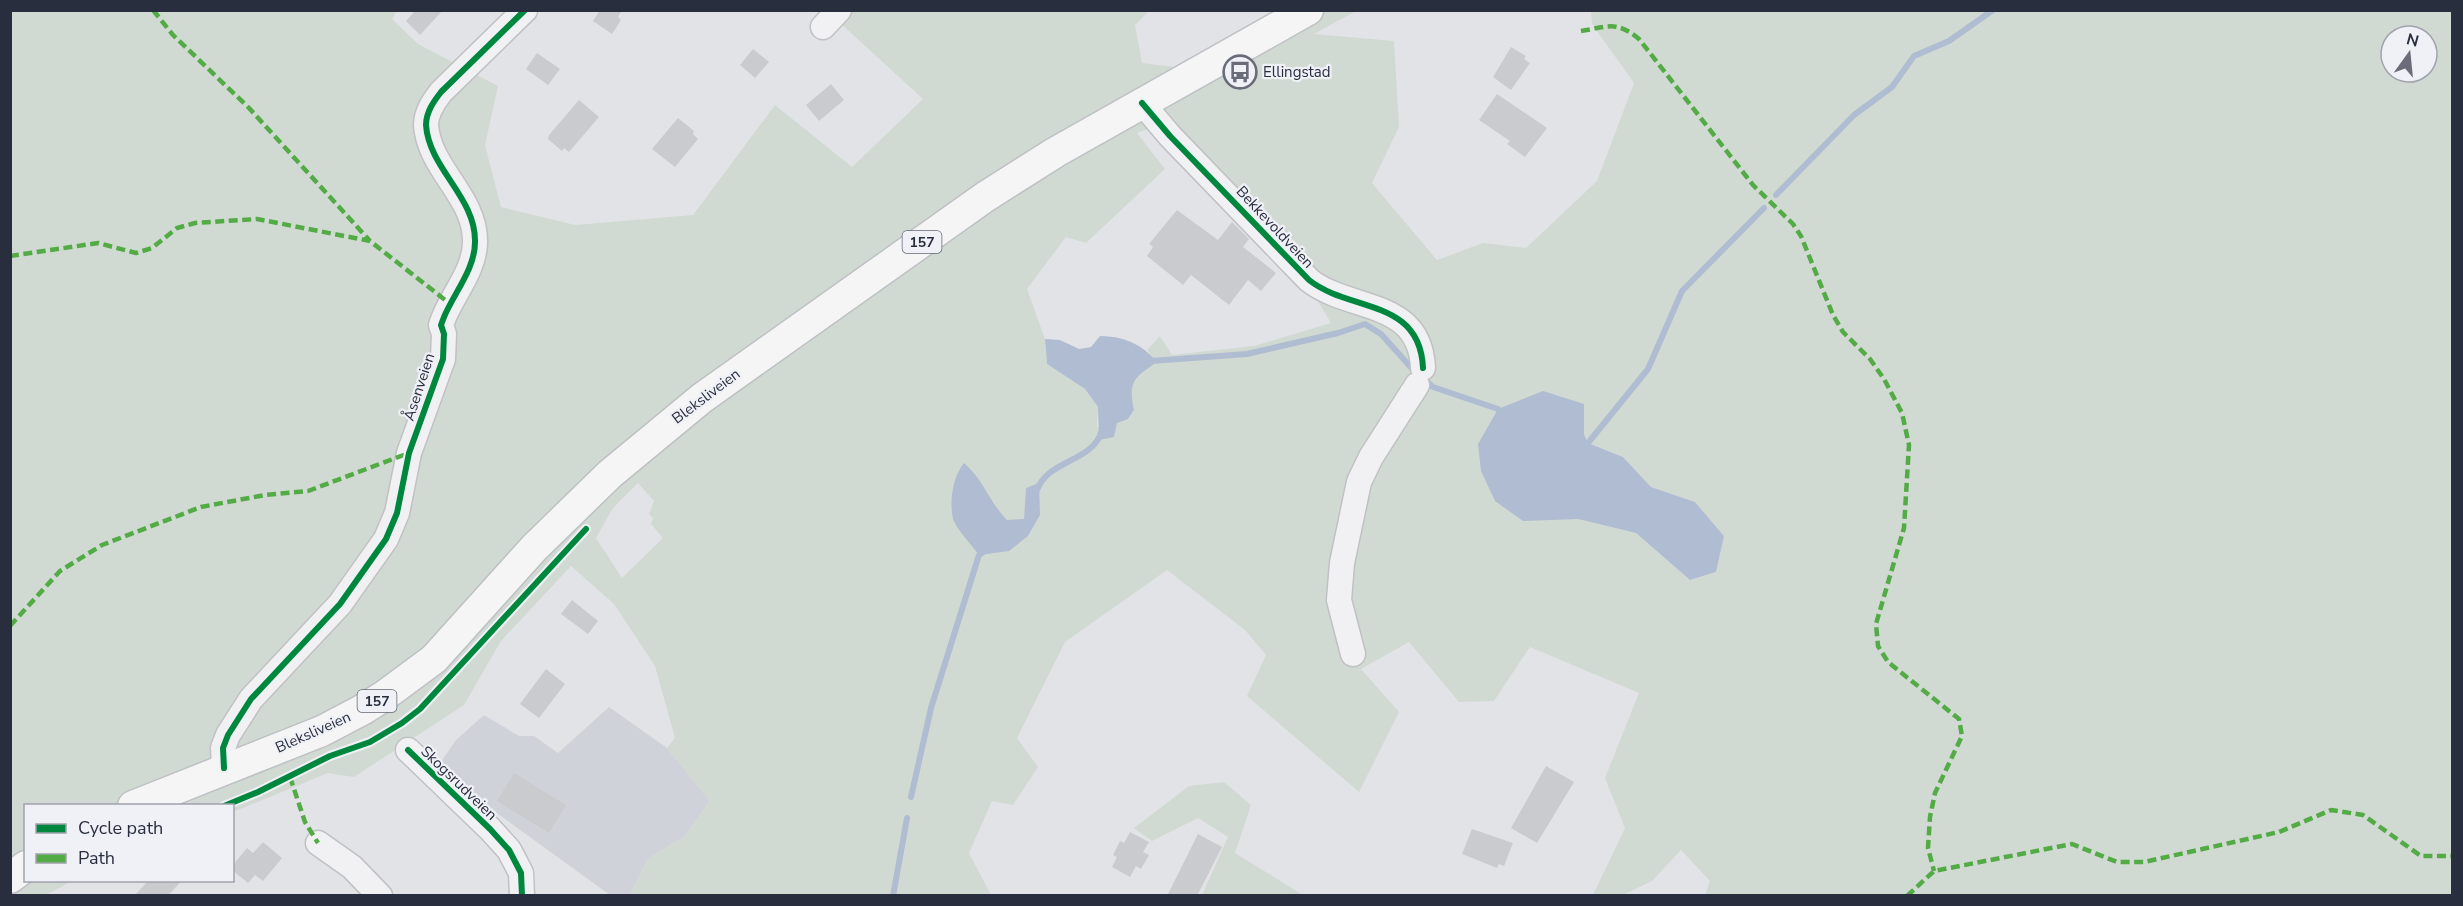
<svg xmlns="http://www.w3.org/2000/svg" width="2463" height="906" font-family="'Nunito Sans',sans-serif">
	<rect width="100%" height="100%" fill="#e2e3e6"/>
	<path fill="#d0d2d9" d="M609,707L667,748L710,801L684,837L648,859L630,895H610L436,769L456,740L484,715L519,736H534L558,753Z"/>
	<path fill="#d1dad2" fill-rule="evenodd" d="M10,11H397L392,19L418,44L498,86L485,145L501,207L575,225L693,215L775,105L852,167L923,99L827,11H1149L1135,25L1142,63L1174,67L1279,11H1356L1314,34L1394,41L1399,127L1372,183L1437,260L1483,243L1526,248L1597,181L1634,83L1592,24L1591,11H2452V895H1705L1710,881L1681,850L1652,881L1623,895H1593L1625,828L1605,778L1639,693L1530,647L1494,701L1459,702L1409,642L1361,669L1399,712L1359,792L1247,696L1266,655L1245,630L1167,570L1065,642L1017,738L1038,767L1013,805L992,801L969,853L991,895H630L648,859L684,837L710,801L667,748L675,738L655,666L614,604L571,566L501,641L464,705L354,777L328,773L233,812L232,806H26V880L72,881L46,895H11ZM2391,36H2427V72H2391ZM1168,122L1289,253L1331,323L1254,346L1172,355L1160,336L1147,350L1156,362C1133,379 1128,382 1134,411L1128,419L1097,427L1098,407L1085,389L1047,364L1045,339L1027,289L1066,237L1086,243L1165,169L1137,133ZM1583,404L1584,434L1588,443L1623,457L1651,487L1695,502L1724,536L1716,572L1690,580L1636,533L1578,519ZM638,483L654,501L649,514L653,518L651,524L663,538L622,578L596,538L613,508Z
		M1224,782L1251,805L1235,853L1303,895H1202L1228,837L1198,818L1152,841L1134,828L1189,786Z"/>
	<path fill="#b0bcd1" d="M1100,336C1123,336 1142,344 1157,362C1134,378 1128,381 1134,410L1128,419L1117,423L1114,437L1099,440L1098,407L1085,389L1047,364L1045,339L1060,340L1079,349L1091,347Z
		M1543,391L1584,404V434L1588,443L1623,457L1651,487L1695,502L1724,536L1716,572L1690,580L1636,533L1578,519L1523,521L1495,501L1481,471L1478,444L1498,409Z
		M964,463C984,480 989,502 1007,520L1024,519L1026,488L1039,483L1040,515L1028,536L1009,551L979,555C971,544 957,530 953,519C949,501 953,476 964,463Z"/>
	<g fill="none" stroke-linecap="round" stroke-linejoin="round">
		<path stroke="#b0bcd1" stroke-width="6" d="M1776,195L1854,115L1892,87L1914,56L1949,41L1993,10
			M1151,361L1247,354L1338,333L1365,324L1381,334L1416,373
			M1424,379L1433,387L1498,409L1504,414
			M1581,447L1588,443L1648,369L1682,291L1764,208
			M1037,490C1048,460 1091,462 1101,433
			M911,797L931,708L979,555L986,550
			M893,896L907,818"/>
	</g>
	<path fill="#cacbce" d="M416,10H443L420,35L406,21Z
		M600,10H622L618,17L621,20L612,34L593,21Z
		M1511,47L1526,56L1524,59L1530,63L1511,90L1493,77Z
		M753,49L769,62L755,78L740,65Z
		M537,53L560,69L548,85L526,69Z
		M831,84L844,100L819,121L806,105Z
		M1497,94L1547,128L1525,157L1507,144L1510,141L1479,120Z
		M579,100L599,117L569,152L564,148L562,151L548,139L549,135Z
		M678,118L694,131L693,134L698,139L675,167L652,149Z
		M1177,210L1218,240L1232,222L1249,239L1243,247L1276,273L1261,291L1248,280L1229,305L1191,275L1183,285L1147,256L1153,247L1149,244Z
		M572,600L598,621L588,634L561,614Z
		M546,669L565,684L539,718L520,704Z
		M1546,766L1574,782L1537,843L1511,828Z
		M514,773L566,805L549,833L497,801Z
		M1472,829L1513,843L1504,866L1499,864L1497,868L1462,854Z
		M1130,832L1149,842L1143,852L1149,855L1141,869L1136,866L1130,877L1112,867L1117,857L1113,855L1120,841L1124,843Z
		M1198,834L1222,847L1197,896H1167Z
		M263,842L282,858L263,881L255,875L248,883L232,870V866L247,848L253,853Z
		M149,880H182L168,896H134Z"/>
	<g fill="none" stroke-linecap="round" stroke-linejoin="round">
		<defs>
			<path id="minor" d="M823,27L839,10
				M1142,103L1170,136L1309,280C1349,312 1420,298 1423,368
				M1353,654L1339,600L1342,563L1359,482L1371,457L1417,385
				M408,750L490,829L509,850L521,873L522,896
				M224,768L223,748L228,735L251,699L340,604L386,539L397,513L409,453L443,359L444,334L441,325L444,317C454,293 475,269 475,242C476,197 429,169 426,125C426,112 434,101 441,92L525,10
				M318,843L352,867L380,896"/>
			<path id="major" d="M133,806L322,731L362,710L384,696L434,659L534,548L610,474L702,398L985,197L1056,152L1308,10
				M10,878L26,866"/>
		</defs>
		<use href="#minor" stroke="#c0c1c4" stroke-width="27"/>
		<use href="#major" stroke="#bec0c4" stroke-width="33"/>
		<use href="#minor" stroke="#f1f1f3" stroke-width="24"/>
		<use href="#major" stroke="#f5f5f6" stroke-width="30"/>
		<path stroke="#53ab46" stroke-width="4.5" stroke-dasharray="9 4.5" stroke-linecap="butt" d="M153,10L173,35L249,108L370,241
			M1581,31C1607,27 1616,20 1639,39L1753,185L1793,224L1801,236L1833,315L1843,332L1870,359L1884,379L1902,413L1909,445L1904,528L1876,624L1878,646L1888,662L1959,719L1962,736L1935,793L1930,817L1928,848L1934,871
			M10,256L98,243L136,253L152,248L177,228L195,223L257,219L370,241L449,303
			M10,626L60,571L102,545L201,507L265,495L308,491L409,453
			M290,777L305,822L318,843
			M1907,896L1934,871L2072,844L2117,862H2144L2279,832L2331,810L2363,815L2421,856H2452"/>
		<defs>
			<path id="cycleway" d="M1142,103L1170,136L1309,280C1349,312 1420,298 1423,368
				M408,750L490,829L509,850L521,873L522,896
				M224,768L223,748L228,735L251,699L340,604L386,539L397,513L409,453L443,359L444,334L441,325L444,317C454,293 475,269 475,242C476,197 429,169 426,125C426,112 434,101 441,92L525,10
				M224,806L258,792L330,756L370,742L402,723L420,709L586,529"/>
		</defs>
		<use href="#cycleway" stroke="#eff1f6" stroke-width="10"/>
		<use href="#cycleway" stroke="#00873e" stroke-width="6"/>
	</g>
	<defs>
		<symbol id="bus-ring" viewBox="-11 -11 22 22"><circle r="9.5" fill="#eff1f6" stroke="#6a6d79" stroke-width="1.5"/><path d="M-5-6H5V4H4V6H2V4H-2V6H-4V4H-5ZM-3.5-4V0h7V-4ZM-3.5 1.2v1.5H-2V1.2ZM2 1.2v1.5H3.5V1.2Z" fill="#6a6d79"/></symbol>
	</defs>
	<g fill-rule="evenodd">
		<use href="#bus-ring" x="1221" y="53" width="38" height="38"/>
	</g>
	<g text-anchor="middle" stroke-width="4.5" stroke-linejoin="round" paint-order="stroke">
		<g fill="#eff1f6" stroke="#646876" stroke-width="1.5">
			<rect x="902.5" y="231" width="39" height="22" rx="4.5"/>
			<rect x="357.5" y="690" width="39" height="22" rx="4.5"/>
		</g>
		<g font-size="14" font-weight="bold" fill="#292e3f">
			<text x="922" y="247">157</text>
			<text x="377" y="706">157</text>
		</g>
		<g font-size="15" fill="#292e3f" stroke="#eff1f6" text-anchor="start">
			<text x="1263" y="77">Ellingstad</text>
		</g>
		<g font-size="15" fill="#292e3f" stroke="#eff1f6">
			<text transform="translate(1275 227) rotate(47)" y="5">Bekkevoldveien</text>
			<text transform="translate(419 387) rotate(-72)" y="5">Åsenveien</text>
			<text transform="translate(706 396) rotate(-37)" y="5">Bleksliveien</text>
			<text transform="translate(313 732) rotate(-24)" y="5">Bleksliveien</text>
			<text transform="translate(459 783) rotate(44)" y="5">Skogsrudveien</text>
		</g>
	</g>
	<rect width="2463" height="906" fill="none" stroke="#292e3f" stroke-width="24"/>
	<rect x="24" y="804" width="210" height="78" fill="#eff1f6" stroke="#a0a3ad" stroke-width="1.5"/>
	<rect x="36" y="824" width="30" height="9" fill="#00873e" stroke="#a0a3ad" stroke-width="1.5"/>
	<text x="78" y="834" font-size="18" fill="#292e3f">Cycle path</text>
	<rect x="36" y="854" width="30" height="9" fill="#53ab46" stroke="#a0a3ad" stroke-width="1.5"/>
	<text x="78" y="864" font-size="18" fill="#292e3f">Path</text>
	<g transform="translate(2409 54) rotate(15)"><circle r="28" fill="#eff1f6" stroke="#a0a3ad" stroke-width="1.5"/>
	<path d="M0-4.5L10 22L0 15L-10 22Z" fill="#6a6d79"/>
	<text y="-9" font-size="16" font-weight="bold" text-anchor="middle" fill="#292e3f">N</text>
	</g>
</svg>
